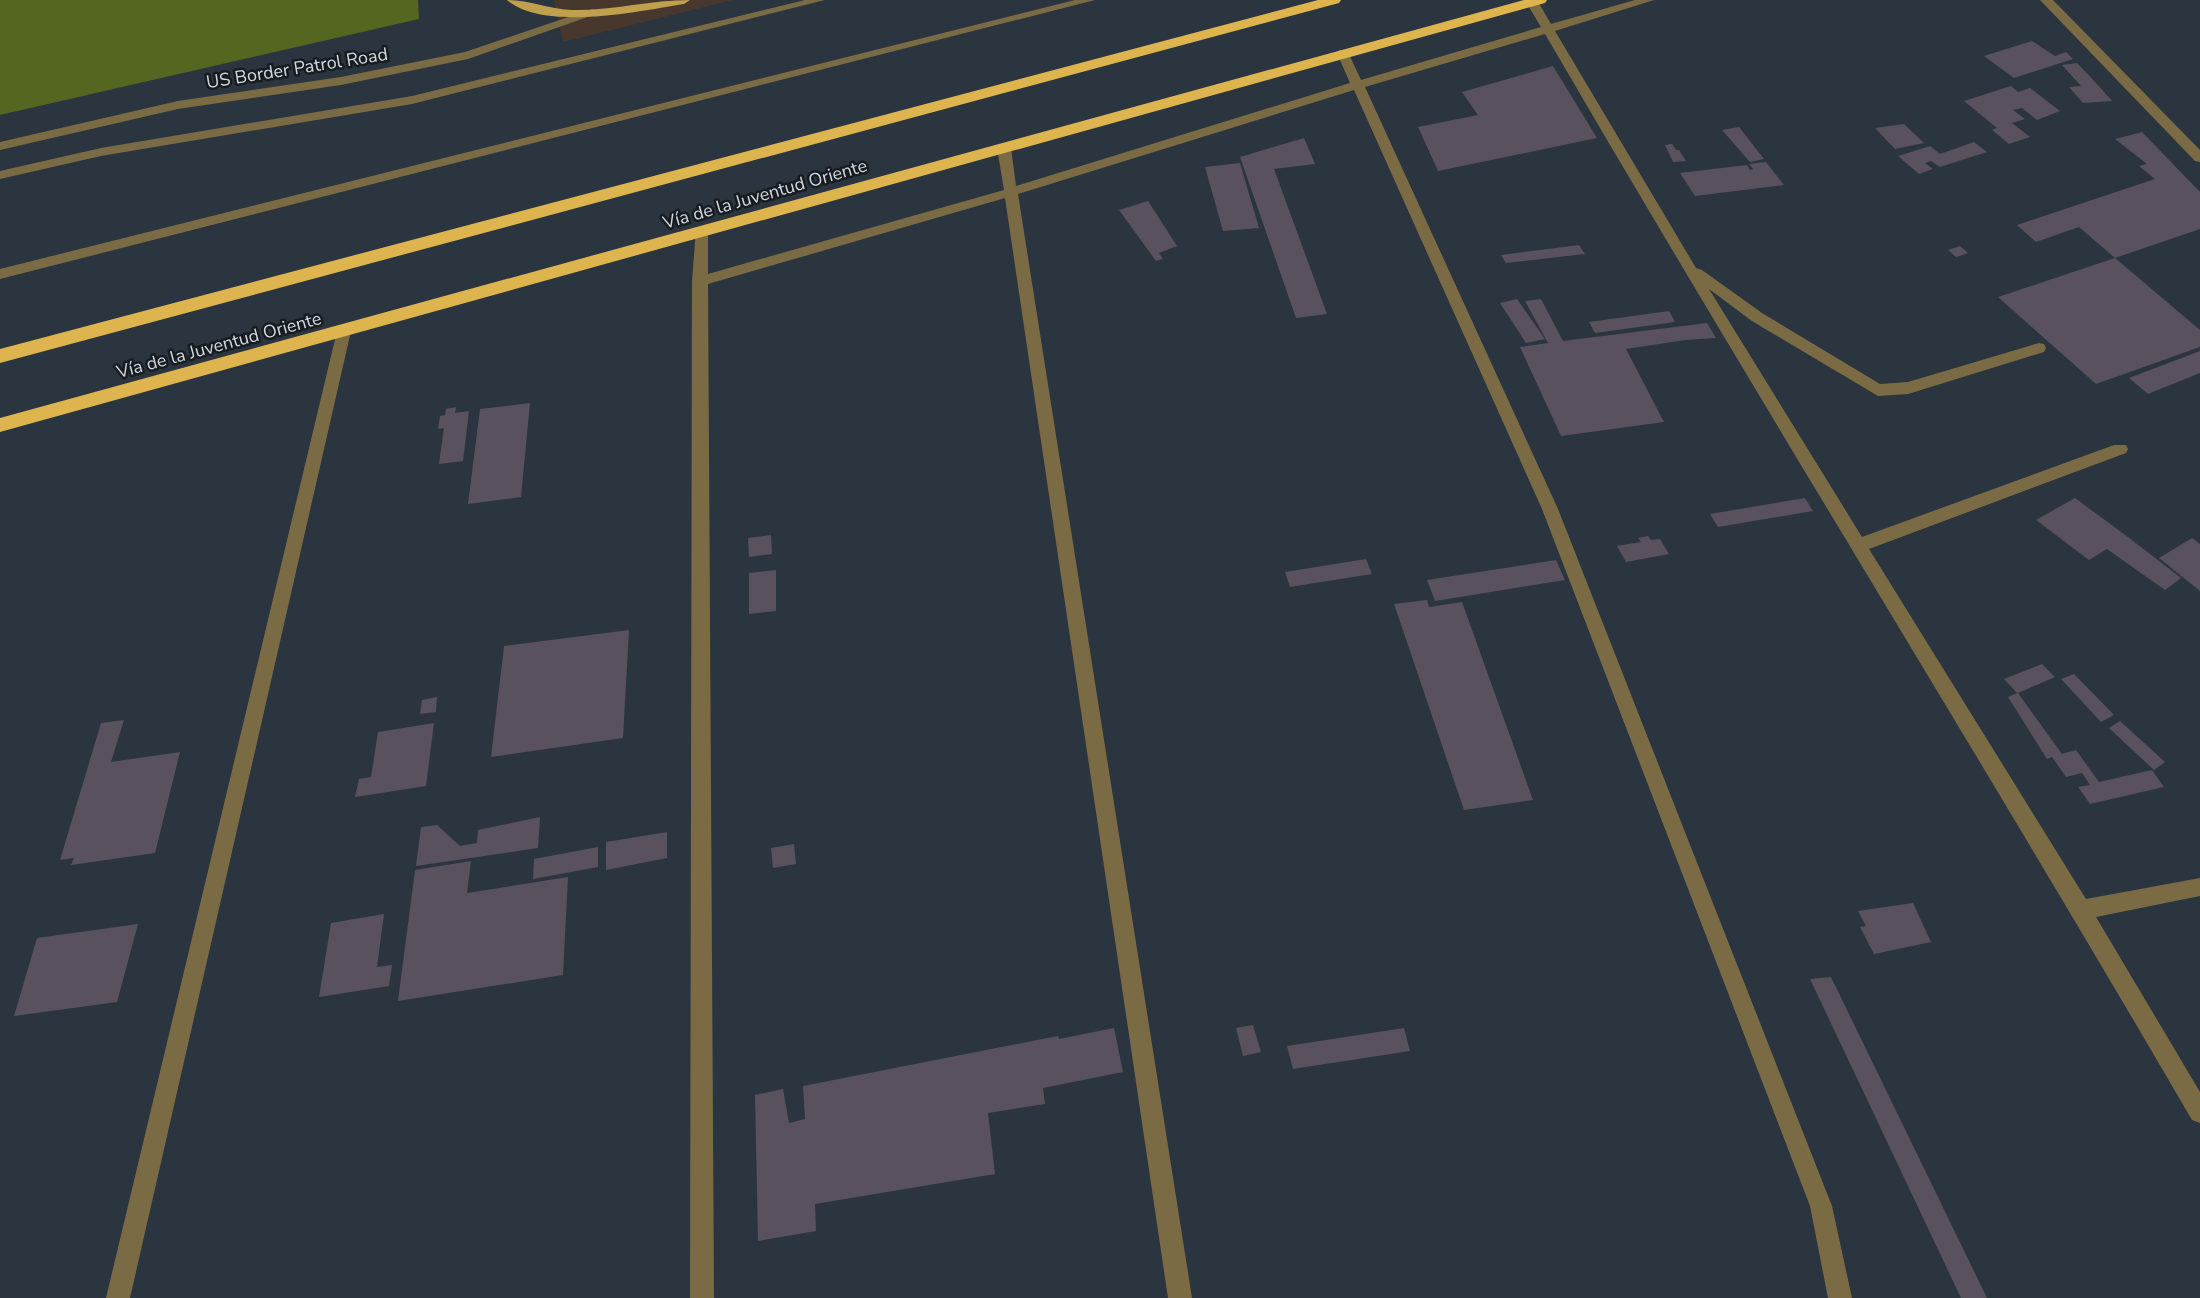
<svg xmlns="http://www.w3.org/2000/svg" width="2200" height="1298" font-family="'Nunito Sans',sans-serif">
	<rect width="100%" height="100%" fill="#2b353f"/>
	<path fill="#48372d" d="M554,0H733L563,42Z"/>
	<path fill="#556620" d="M0,0H418L419,19L0,115Z"/>
	<path fill="#59515e" d="M2032,41L2055,56L2066,52L2073,59L2014,78L1984,56Z
		M2077,63L2097,84L2112,101L2083,103L2069,87L2081,86L2062,65Z
		M1553,66L1597,138L1438,171L1418,127L1478,115L1462,92Z
		M2011,86L2018,92L2030,88L2060,111L2037,120L2022,108L2013,110L2025,119L2012,123L2030,137L2009,144L1992,130L1997,128L1964,101Z
		M1904,124L1924,143L1895,149L1875,128Z
		M1739,127L1764,159L1750,162L1722,130Z
		M2142,132L2200,192V229L2115,258L2079,227L2036,242L2017,225L2155,179L2139,166L2147,164L2115,139Z
		M1304,138L1315,164L1274,169L1327,314L1296,318L1240,157Z
		M1974,142L1987,152L1940,167L1931,161L1925,163L1933,169L1919,174L1898,156L1930,146L1940,154Z
		M1672,144L1676,150H1679L1686,161L1673,162L1665,145Z
		M1766,162L1784,185L1695,196L1680,173L1747,165L1750,170L1753,169L1749,164Z
		M1240,163L1259,228L1223,231L1205,167Z
		M1148,201L1177,246L1159,253L1163,259L1156,261L1119,210Z
		M1579,245L1585,254L1506,263L1501,255Z
		M1960,246L1968,253L1956,257L1948,250Z
		M2115,258L2200,330V347L2096,384L1998,297Z
		M1517,299L1545,339L1526,343L1500,303Z
		M1541,299L1563,341L1707,323L1716,338L1685,340L1626,349L1664,422L1561,436L1520,347L1548,343L1525,301Z
		M1669,311L1675,322L1595,333L1589,322Z
		M2200,351V373L2148,394L2129,378Z
		M530,403L521,497L468,504L480,409Z
		M456,407L455,413L469,411L463,461L439,464L444,428L438,429L440,416L445,415L446,409Z
		M1805,498L1813,511L1718,527L1710,514Z
		M2075,498L2128,537L2181,578L2165,590L2107,549L2089,560L2036,520Z
		M771,535L772,554L749,557L748,538Z
		M1648,536L1651,540L1660,539L1669,554L1626,562L1617,546L1641,542L1638,538Z
		M2192,538L2200,544V591L2159,558Z
		M1366,559L1372,574L1290,587L1285,572Z
		M1556,560L1565,580L1435,601L1427,580Z
		M776,570V611L749,614V573Z
		M1427,600L1429,607L1462,602L1533,800L1464,810L1394,604Z
		M629,630L623,738L491,757L504,646Z
		M2042,664L2055,677L2018,693L2062,754L2076,750L2099,782L2152,770L2164,787L2090,804L2078,787L2090,785L2082,773L2066,777L2052,757L2047,759L2008,697L2017,693L2004,679Z
		M2074,674L2114,715L2101,722L2061,679Z
		M437,697L436,712L420,714L422,700Z
		M124,720L111,762L180,752L155,853L71,865L74,858L60,860L101,723Z
		M2120,721L2165,762L2154,770L2109,728Z
		M434,723L426,786L355,797L359,779L371,777L378,732Z
		M540,817L538,848L416,866L421,827L437,825L460,846L477,843L478,830Z
		M667,832V858L606,870V842Z
		M794,844L796,864L773,868L771,848Z
		M598,847V867L533,879L534,859Z
		M471,861L467,893L568,877L563,975L398,1001L415,870Z
		M1913,903L1931,942L1874,954L1860,927L1866,926L1858,911Z
		M384,914L377,967L392,965L389,986L319,997L331,923Z
		M138,924L117,1002L14,1016L37,938Z
		M1831,977L1987,1298H1961L1810,979Z
		M1253,1025L1261,1052L1243,1056L1236,1028Z
		M1114,1028L1123,1072L1043,1088L1045,1104L988,1113L995,1174L815,1204L816,1231L758,1241L755,1095L783,1089L789,1123L805,1119L803,1086L1058,1036L1059,1039Z
		M1404,1028L1410,1051L1293,1069L1287,1046Z"/>
	<g fill="none" stroke-linecap="round" stroke-linejoin="round">
		<path fill="#7b6b45" fill-rule="evenodd" d="M805,0H825L412,104L101,156L0,179V171L101,148L412,96Z
			M1075,0H1095L0,279V269Z
			M1527,0H1537L1551,24L1635,0H1654L1555,31L1696,268L1702,270L1762,313L1880,384L1908,382L2039,343L2044,344L2046,348L2044,352L1908,394L1878,396L1752,321L1709,289L1862,537L2114,445H2126L2128,449L2126,453L1869,549L2086,899L2200,878V896L2096,917L2200,1092V1123L2192,1120C1980,756 1757,398 1545,34L1365,87L1558,509L1832,1206L1852,1298H1828L1810,1206L1542,509L1354,90L1018,194L1192,1298H1168L1005,198L708,284L714,1298H690L692,282L696,229L701,227L708,232V274L1004,190L997,148L999,145L1004,144L1011,148L1016,186L1350,83L1337,53L1339,50H1347L1361,80L1541,27L1526,2Z
			M2040,0H2053L2200,150V162L2195,161Z
			M592,9L602,12L468,59L341,85L178,109L0,150V142L178,101L341,77L465,52Z
			M344,326L351,331L130,1298H106L337,331Z"/>
		<path fill="#c1a04d" fill-rule="evenodd" d="M507,0C529,0 549,9 571,10C611,11 650,0 690,0L684,4C640,11 543,32 507,0Z"/>
		<path fill="#ddb44e" fill-rule="evenodd" d="M1318,0H1341L1339,3L0,363V349Z
			M1524,0H1547L1545,3L0,432V418Z"/>
	</g>
	<g text-anchor="middle" stroke-width="5" stroke-linejoin="round" paint-order="stroke">
		<g font-size="18" fill="#d2d8df" stroke="#171c21">
			<text transform="translate(297 68) rotate(-9)" y="6">US Border Patrol Road</text>
			<text transform="translate(765 194) rotate(-16)" y="6">Vía de la Juventud Oriente</text>
			<text transform="translate(219 345) rotate(-15)" y="6">Vía de la Juventud Oriente</text>
		</g>
	</g>
</svg>
